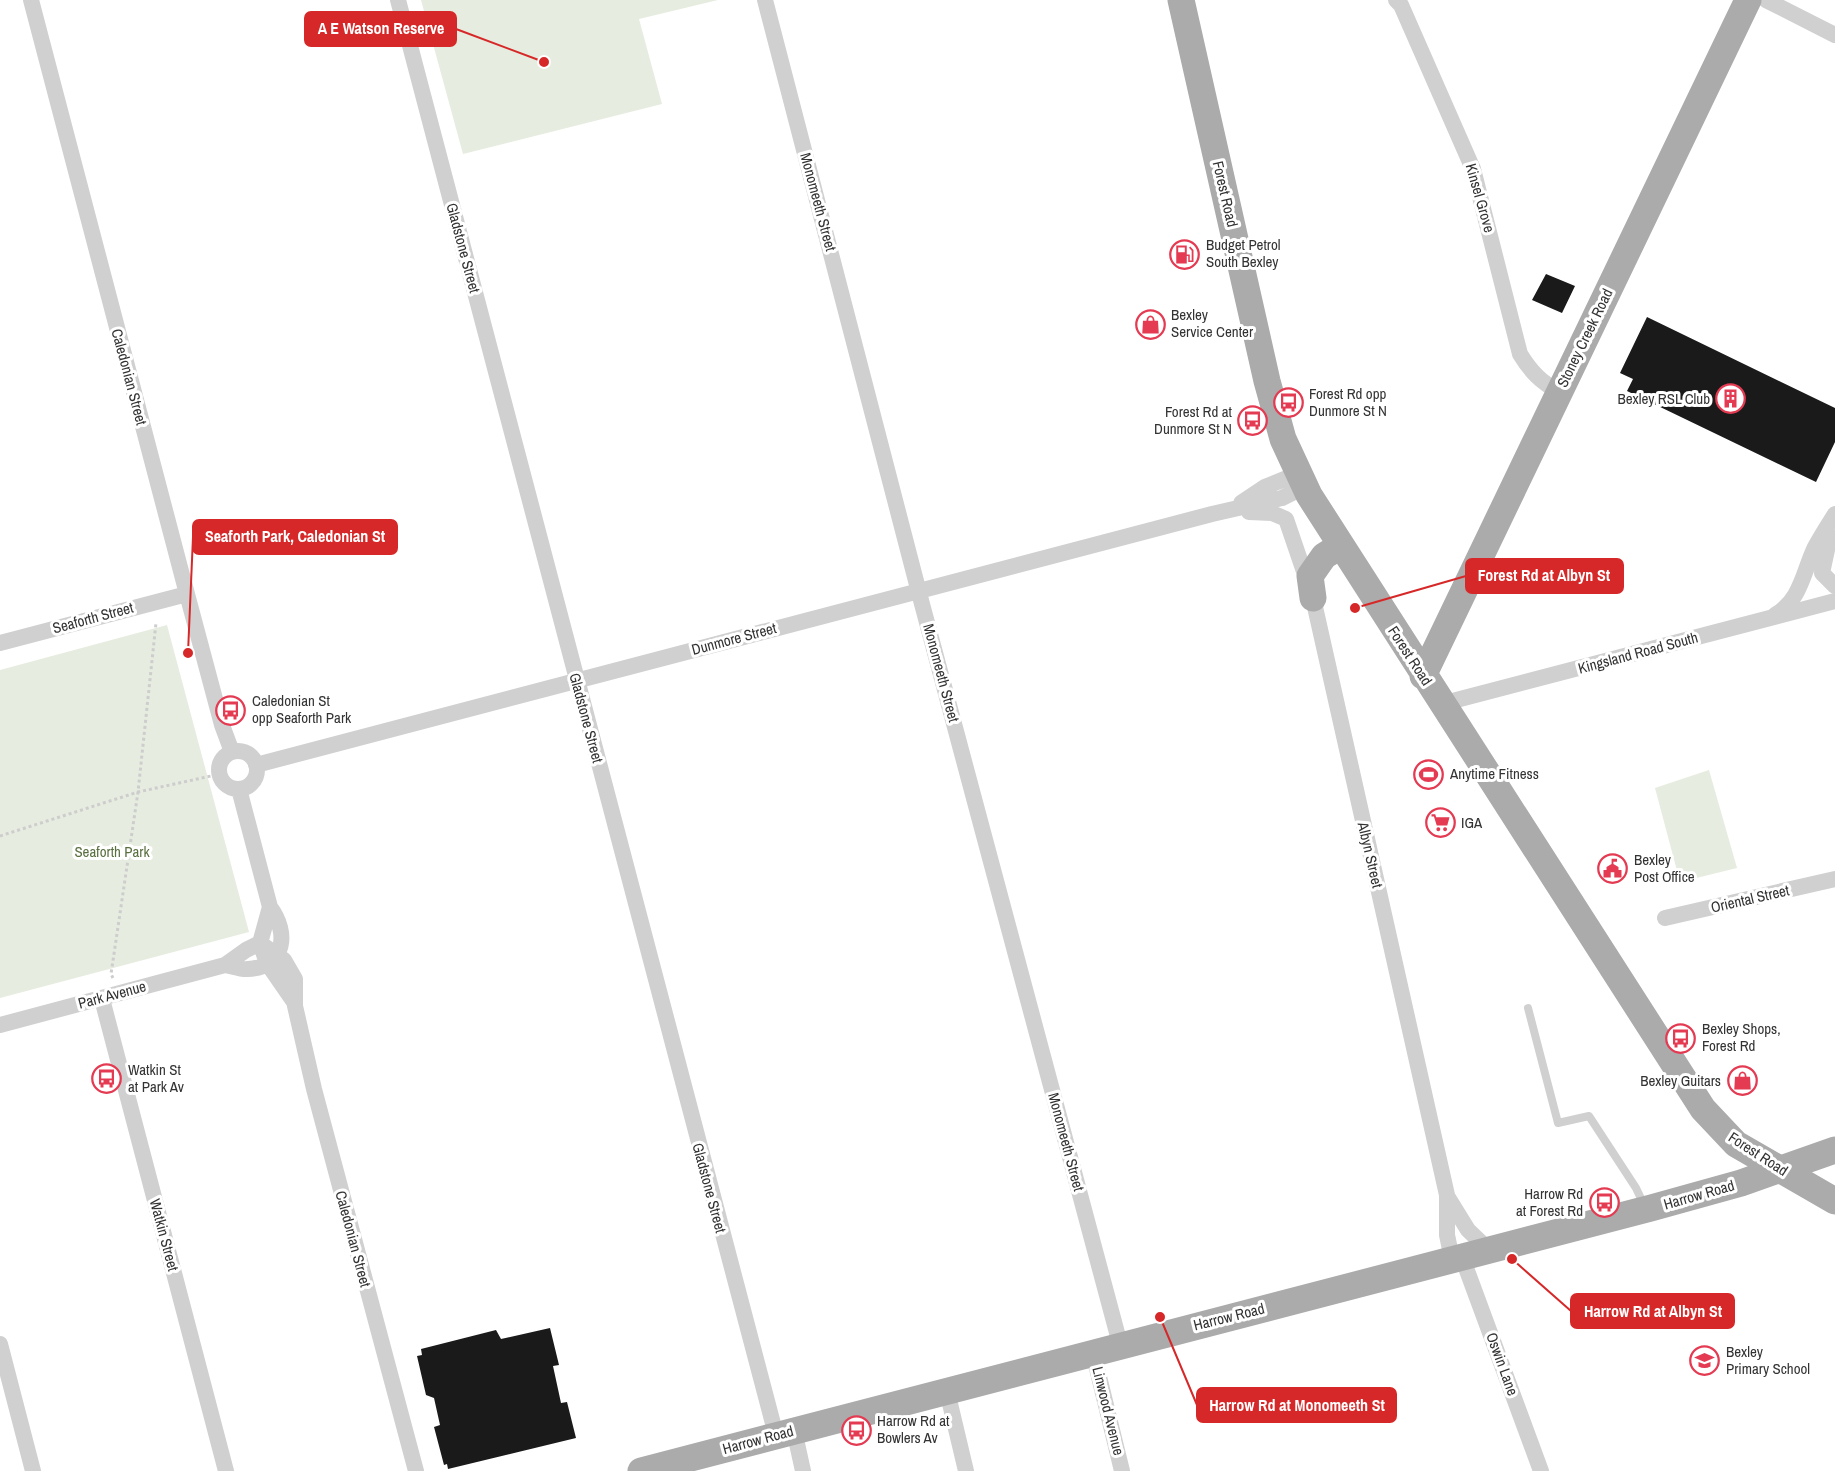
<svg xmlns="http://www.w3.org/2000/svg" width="1835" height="1471" font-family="'Archivo Narrow',sans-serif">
	<rect width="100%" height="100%" fill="#fff"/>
	<path fill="#e6ecdf" d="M421,0H718L639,19L662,104L463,154Z
		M167,625L249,932L0,998V670Z
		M1709,770L1737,868L1680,882L1655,788Z"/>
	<path fill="#1a1a1a" d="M1546,274L1575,286L1562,313L1532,300Z
		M1647,317L1835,408V442L1816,482L1627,391L1633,379L1620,373Z
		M550,1328L559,1365L553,1366L561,1403L567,1402L576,1438L448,1469L447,1464L444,1465L434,1427L440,1425L434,1398L426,1395L417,1356L422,1355L421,1349L496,1330L501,1339Z"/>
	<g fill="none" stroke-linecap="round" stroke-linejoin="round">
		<path stroke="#cdcdcd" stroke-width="3" stroke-dasharray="3 3" stroke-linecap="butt" d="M0,836L138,792L220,774
			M113,978L111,974L138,792L156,623"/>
		<path stroke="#d0d0d0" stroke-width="8" d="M1528,1008L1558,1123L1589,1116L1636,1188L1645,1207"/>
		<path stroke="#d0d0d0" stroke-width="16" d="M31,0L187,594L222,725L232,752
			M398,0L776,1435
			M765,0L922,604L1120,1344
			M1396,0L1401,5L1473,169L1520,354C1531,372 1541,382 1559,392
			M1766,0L1835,35
			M1241,503L1265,487L1297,474
			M1249,512L1272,513L1286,519L1313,598L1447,1195V1235L1452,1259
			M1830,536L1822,573L1835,586
			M1775,615C1801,600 1803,572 1815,547C1821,536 1828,525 1835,514
			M0,643L187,594
			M1441,704L1835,601
			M219 770a19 19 0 1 1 38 0a19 19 0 1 1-38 0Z
			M256,765L1212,514L1282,498L1304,487
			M270,907L260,943L267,963L294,1002
			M1665,918L1835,879
			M260,943L284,960L295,979V1006L314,1089L416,1471
			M225,965C232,966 241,970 248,969C286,967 289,932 270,907L239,789
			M102,999L226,1471
			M0,1025L225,965L246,950L260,943
			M1447,1196L1468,1230L1489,1250
			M1462,1257L1541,1471
			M0,1344L33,1471
			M1093,1352L1122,1471
			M947,1391L966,1471
			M794,1430L803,1471"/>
		<path stroke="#ababab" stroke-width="27" d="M1181,0L1267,381L1283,439L1309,495L1703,1109L1736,1144L1835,1201
			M1313,598L1310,576L1324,556L1340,546
			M1423,676L1748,0
			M641,1471L1651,1208L1741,1183L1835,1150"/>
	</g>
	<defs>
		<symbol id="fuel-ring" viewBox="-11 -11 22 22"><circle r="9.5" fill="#fff" stroke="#e43a52" stroke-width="1.5"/><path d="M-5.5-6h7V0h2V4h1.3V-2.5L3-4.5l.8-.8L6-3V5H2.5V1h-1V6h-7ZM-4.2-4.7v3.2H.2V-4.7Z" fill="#e43a52"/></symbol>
		<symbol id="shop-ring" viewBox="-11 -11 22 22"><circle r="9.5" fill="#fff" stroke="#e43a52" stroke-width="1.5"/><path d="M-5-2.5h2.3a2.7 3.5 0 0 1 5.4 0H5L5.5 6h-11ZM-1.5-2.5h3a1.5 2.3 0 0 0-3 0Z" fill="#e43a52"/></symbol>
		<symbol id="building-ring" viewBox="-11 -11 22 22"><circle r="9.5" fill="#fff" stroke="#e43a52" stroke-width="1.5"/><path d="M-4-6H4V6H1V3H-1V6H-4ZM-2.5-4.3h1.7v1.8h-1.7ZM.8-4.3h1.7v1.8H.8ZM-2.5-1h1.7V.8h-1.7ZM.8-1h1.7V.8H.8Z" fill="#e43a52"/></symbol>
		<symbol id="bus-ring" viewBox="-11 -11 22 22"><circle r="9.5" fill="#fff" stroke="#e43a52" stroke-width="1.5"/><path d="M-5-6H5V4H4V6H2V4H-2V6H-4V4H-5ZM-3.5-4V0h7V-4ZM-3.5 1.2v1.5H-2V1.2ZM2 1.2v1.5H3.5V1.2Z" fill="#e43a52"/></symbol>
		<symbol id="stadium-ring" viewBox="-11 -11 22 22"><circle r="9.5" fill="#fff" stroke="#e43a52" stroke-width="1.5"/><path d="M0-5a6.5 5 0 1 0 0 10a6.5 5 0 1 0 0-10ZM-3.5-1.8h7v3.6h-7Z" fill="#e43a52"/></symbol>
		<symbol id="supermarket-ring" viewBox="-11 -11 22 22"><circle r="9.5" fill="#fff" stroke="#e43a52" stroke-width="1.5"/><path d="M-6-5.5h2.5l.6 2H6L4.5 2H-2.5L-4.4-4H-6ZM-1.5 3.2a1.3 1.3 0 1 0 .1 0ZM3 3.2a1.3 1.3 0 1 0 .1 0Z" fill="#e43a52"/></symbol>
		<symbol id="civic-ring" viewBox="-11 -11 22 22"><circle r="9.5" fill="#fff" stroke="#e43a52" stroke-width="1.5"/><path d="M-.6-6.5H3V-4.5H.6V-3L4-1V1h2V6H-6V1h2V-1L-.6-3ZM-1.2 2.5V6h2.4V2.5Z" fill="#e43a52"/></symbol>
		<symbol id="school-ring" viewBox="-11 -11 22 22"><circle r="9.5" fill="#fff" stroke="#e43a52" stroke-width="1.5"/><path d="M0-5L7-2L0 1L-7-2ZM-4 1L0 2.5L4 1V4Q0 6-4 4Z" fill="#e43a52"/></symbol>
	</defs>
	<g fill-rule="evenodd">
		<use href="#fuel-ring" x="1168" y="238" width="33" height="33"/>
		<use href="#shop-ring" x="1134" y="308" width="33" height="33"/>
		<use href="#building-ring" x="1714" y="382" width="33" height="33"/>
		<use href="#bus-ring" x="1272" y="386" width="33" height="33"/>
		<use href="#bus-ring" x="1236" y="404" width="33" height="33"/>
		<use href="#bus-ring" x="214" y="694" width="33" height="33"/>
		<use href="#stadium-ring" x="1412" y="758" width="33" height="33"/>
		<use href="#supermarket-ring" x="1424" y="806" width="33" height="33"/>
		<use href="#civic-ring" x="1596" y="852" width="33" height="33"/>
		<use href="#bus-ring" x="1664" y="1022" width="33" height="33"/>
		<use href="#bus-ring" x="90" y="1062" width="33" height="33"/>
		<use href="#shop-ring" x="1726" y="1064" width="33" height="33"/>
		<use href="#bus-ring" x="1588" y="1186" width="33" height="33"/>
		<use href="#school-ring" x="1688" y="1344" width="33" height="33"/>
		<use href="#bus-ring" x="840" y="1414" width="33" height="33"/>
	</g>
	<g text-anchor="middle" stroke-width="6" stroke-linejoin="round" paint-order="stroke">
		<g font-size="15" fill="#333" stroke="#fff">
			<text transform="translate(1225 194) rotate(77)" y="5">Forest Road</text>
			<text transform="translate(1480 198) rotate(74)" y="5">Kinsel Grove</text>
			<text transform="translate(818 202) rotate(75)" y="5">Monomeeth Street</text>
			<text transform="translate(463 248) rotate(75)" y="5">Gladstone Street</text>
			<text transform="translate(1585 338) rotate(-64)" y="5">Stoney Creek Road</text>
			<text transform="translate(129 377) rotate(75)" y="5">Caledonian Street</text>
			<text transform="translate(93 618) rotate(-15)" y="5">Seaforth Street</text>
			<text transform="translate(734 639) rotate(-15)" y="5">Dunmore Street</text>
			<text transform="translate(1638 653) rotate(-15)" y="5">Kingsland Road South</text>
			<text transform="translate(1410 656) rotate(57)" y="5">Forest Road</text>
			<text transform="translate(941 673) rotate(75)" y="5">Monomeeth Street</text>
			<text transform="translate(586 718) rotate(75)" y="5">Gladstone Street</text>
			<text transform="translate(1370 855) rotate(77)" y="5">Albyn Street</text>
			<text transform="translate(1750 899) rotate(-13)" y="5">Oriental Street</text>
			<text transform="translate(112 995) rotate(-15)" y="5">Park Avenue</text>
			<text transform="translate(1066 1142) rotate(75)" y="5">Monomeeth Street</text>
			<text transform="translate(1758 1154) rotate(33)" y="5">Forest Road</text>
			<text transform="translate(709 1188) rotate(75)" y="5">Gladstone Street</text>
			<text transform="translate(1699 1195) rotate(-16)" y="5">Harrow Road</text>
			<text transform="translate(164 1235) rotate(75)" y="5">Watkin Street</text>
			<text transform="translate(353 1239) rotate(75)" y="5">Caledonian Street</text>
			<text transform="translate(1229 1317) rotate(-14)" y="5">Harrow Road</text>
			<text transform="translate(1502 1364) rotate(70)" y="5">Oswin Lane</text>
			<text transform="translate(1108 1411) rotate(76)" y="5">Linwood Avenue</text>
			<text transform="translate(758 1440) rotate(-15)" y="5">Harrow Road</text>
		</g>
		<g font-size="15" fill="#333" stroke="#fff" text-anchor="start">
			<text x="1206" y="250">Budget Petrol<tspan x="1206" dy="17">South Bexley</tspan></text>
			<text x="1171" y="320">Bexley<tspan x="1171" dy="17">Service Center</tspan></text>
			<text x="1309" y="399">Forest Rd opp<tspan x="1309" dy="17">Dunmore St N</tspan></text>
			<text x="1710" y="404" text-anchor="end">Bexley RSL Club</text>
			<text x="1232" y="417" text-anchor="end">Forest Rd at<tspan x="1232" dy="17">Dunmore St N</tspan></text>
			<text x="252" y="706">Caledonian St<tspan x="252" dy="17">opp Seaforth Park</tspan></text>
			<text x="1450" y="779">Anytime Fitness</text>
			<text x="1461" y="828">IGA</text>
			<text x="1634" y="865">Bexley<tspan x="1634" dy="17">Post Office</tspan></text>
			<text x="1702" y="1034">Bexley Shops,<tspan x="1702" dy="17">Forest Rd</tspan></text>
			<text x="128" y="1075">Watkin St<tspan x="128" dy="17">at Park Av</tspan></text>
			<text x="1721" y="1086" text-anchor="end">Bexley Guitars</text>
			<text x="1583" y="1199" text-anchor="end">Harrow Rd<tspan x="1583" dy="17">at Forest Rd</tspan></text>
			<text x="1726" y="1357">Bexley<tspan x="1726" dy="17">Primary School</tspan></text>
			<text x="877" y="1426">Harrow Rd at<tspan x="877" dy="17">Bowlers Av</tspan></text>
		</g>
		<g font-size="15" fill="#596f3f" stroke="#fff">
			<text x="112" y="857">Seaforth Park</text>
		</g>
	</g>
	<path fill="none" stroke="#d62828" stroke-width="2" d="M544 62L456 29M188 653L193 537M1355 608L1466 576M1512 1259L1571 1311M1160 1317L1197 1405"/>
	<g fill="#d62828" stroke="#fff" stroke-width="2">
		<circle cx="544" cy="62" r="6"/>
		<circle cx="188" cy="653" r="6"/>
		<circle cx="1355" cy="608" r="6"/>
		<circle cx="1512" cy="1259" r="6"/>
		<circle cx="1160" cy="1317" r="6"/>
	</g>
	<g fill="#d62828" stroke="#d62828" stroke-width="2">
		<rect x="305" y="12" width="151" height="34" rx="6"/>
		<rect x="193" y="520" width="204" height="34" rx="6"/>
		<rect x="1466" y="559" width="157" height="34" rx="6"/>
		<rect x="1571" y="1294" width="163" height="34" rx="6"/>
		<rect x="1197" y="1388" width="199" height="34" rx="6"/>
	</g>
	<g font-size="16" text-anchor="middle" font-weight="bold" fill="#fff">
		<text x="381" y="34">A E Watson Reserve</text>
		<text x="295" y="542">Seaforth Park, Caledonian St</text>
		<text x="1544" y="581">Forest Rd at Albyn St</text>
		<text x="1653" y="1317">Harrow Rd at Albyn St</text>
		<text x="1297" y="1411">Harrow Rd at Monomeeth St</text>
	</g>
</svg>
